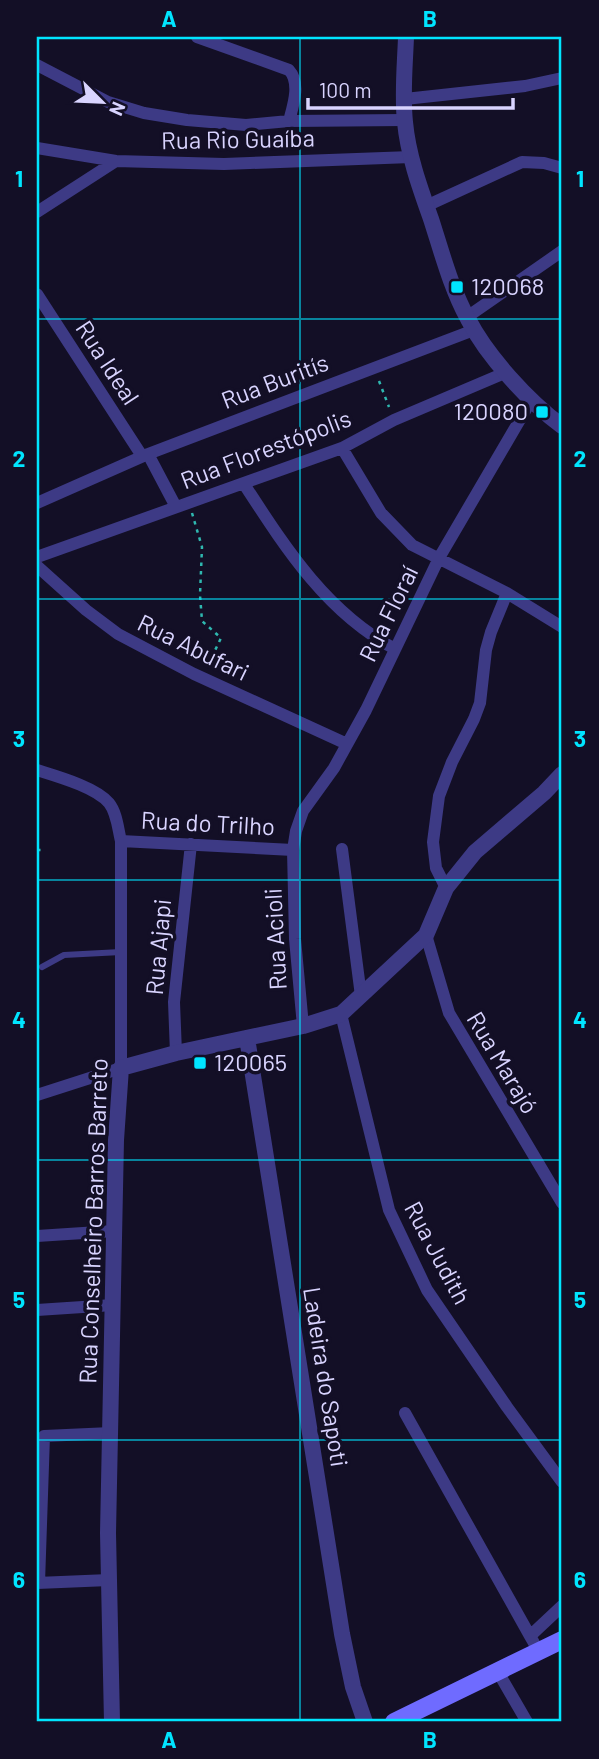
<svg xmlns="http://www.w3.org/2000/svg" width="599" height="1759" font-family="Barlow,sans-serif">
	<rect width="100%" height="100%" fill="#130f26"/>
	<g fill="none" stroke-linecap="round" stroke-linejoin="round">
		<path stroke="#2fb8b0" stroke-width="2.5" stroke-dasharray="3.5 5" stroke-linecap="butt" d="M379,381L389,407
			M192,513L202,547L200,595L202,621L221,638L208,665
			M37,850H45"/>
		<path stroke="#3d3a85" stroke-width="6" d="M42,967L64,955L121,952"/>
		<path stroke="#3d3a85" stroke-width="12" d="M197,37L289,70C301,83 293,106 289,121
			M37,65L108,102L144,113L187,120L246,125L289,121L405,120
			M405,99L525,86L562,78
			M37,148L116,161L224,164L411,157
			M426,206L522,162L544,163L562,168
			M37,212L116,161
			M37,294L142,456
			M467,317L562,251
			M342,448L381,513L412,545L507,593L562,627
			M244,484C285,547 326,612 395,649
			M37,503L148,454
			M176,507L148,454L474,330
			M37,557L342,448L394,420L507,372
			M37,566L86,610L118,634L194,674L347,744
			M37,770C56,776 96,787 109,803C117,813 118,829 121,841V1068L37,1095
			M121,841L293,850
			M342,849L361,996
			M446,888L436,868L433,842L439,796L452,762L474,719L480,703L486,650L491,632L507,593
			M426,935L449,1013L562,1203
			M341,1014L389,1210L427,1290L507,1407L562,1482
			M303,1026L295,939L293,850L296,831L303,811L334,768L366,710L439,558L532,399
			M176,1053L174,1002L191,844
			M37,1236L114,1231
			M37,1310L113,1305
			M405,1413L530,1636
			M37,1583L109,1580
			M39,1583L44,1436L111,1433
			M534,1643L530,1636L562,1606
			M498,1672L527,1722"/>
		<path stroke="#3d3a85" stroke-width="16" d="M406,37C405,65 402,94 405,122C408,155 420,188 431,219C442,253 451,288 468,319C487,356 528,401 562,426
			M247,1038L342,1634L353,1687L365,1722
			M112,1722L108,1533L116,1140L121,1068L176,1053L303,1026L341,1014L426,935L446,888L475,852L544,793L562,774"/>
		<path stroke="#6f6bff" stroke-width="18" d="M394,1722L562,1640"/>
	</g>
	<path fill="none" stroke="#00e5ff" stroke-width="2" stroke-opacity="0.55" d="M300,37V1722M37,319H562M37,599H562M37,880H562M37,1160H562M37,1440H562"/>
	<g fill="#00e5ff" stroke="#130f26" stroke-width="2.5">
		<rect x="450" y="280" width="14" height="14" rx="3.5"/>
		<rect x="535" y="405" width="14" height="14" rx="3.5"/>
		<rect x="193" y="1056" width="14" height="14" rx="3.5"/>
	</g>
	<g text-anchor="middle" stroke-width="7" stroke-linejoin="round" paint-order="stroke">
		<g font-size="24" fill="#d9d4ff" stroke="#130f26">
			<text transform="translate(238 140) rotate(-1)" y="8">Rua Rio Guaíba</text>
			<text transform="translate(107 363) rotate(57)" y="8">Rua Ideal</text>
			<text transform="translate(275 382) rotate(-21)" y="8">Rua Buritís</text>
			<text transform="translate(266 450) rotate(-21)" y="8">Rua Florestópolis</text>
			<text transform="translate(389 614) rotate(-64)" y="8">Rua Floraí</text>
			<text transform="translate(193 648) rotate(26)" y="8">Rua Abufari</text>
			<text transform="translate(208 824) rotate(3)" y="8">Rua do Trilho</text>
			<text transform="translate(276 939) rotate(-93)" y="8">Rua Acioli</text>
			<text transform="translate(159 947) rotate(-85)" y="8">Rua Ajapi</text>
			<text transform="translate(502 1063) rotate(59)" y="8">Rua Marajó</text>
			<text transform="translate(94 1221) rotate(-88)" y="8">Rua Conselheiro Barros Barreto</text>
			<text transform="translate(437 1253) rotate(62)" y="8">Rua Judith</text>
			<text transform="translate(325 1377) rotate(81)" y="8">Ladeira do Sapoti</text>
		</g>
		<g font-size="24" fill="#d9d4ff" stroke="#130f26" text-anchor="start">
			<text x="471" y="295">120068</text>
			<text x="528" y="420" text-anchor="end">120080</text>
			<text x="214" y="1071">120065</text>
		</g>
	</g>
	<rect width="599" height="1759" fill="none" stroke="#130f26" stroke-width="77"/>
	<g transform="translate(102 102) rotate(114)" stroke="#130f26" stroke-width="5" paint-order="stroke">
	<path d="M0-5L12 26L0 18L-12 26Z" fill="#d9d4ff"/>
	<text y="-10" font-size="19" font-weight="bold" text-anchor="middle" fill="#d9d4ff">N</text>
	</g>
	<path d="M308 98v10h205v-10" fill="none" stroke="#d9d4ff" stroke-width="3.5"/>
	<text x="319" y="98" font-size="21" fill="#d9d4ff" stroke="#130f26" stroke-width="5" paint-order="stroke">100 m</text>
	<rect x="38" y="38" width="522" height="1682" fill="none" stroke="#00e5ff" stroke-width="2.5"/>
	<g font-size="23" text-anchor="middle" font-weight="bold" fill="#00e5ff">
		<text x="169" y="27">A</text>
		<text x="430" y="27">B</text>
		<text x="19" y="187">1</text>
		<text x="580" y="187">1</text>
		<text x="19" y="467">2</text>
		<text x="580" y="467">2</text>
		<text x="19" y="747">3</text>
		<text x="580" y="747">3</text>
		<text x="19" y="1028">4</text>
		<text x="580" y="1028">4</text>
		<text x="19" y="1308">5</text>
		<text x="580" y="1308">5</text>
		<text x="19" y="1588">6</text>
		<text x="580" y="1588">6</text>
		<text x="169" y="1748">A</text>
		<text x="430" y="1748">B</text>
	</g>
</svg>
